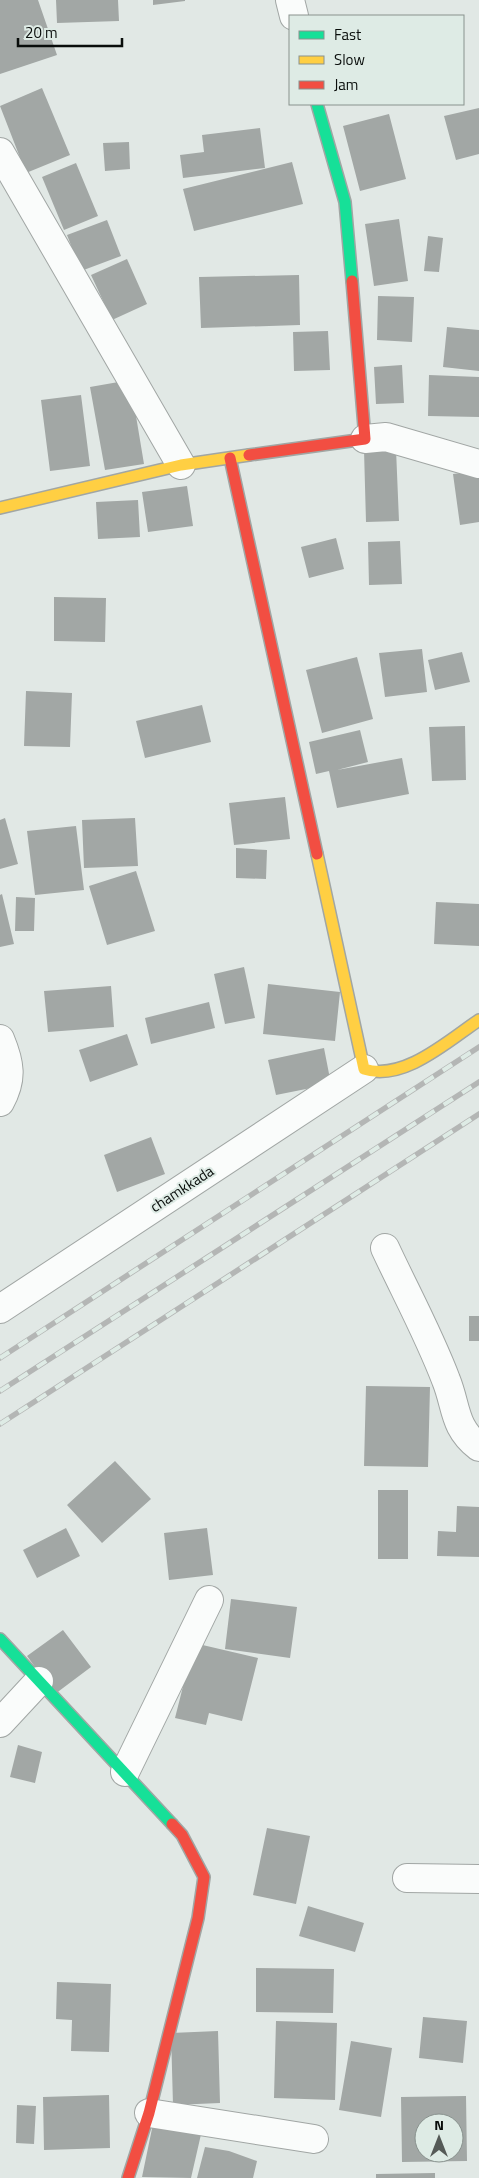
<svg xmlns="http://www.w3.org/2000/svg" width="479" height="2178" font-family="'Titillium Web',sans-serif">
	<rect width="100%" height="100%" fill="#e1e8e5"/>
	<path fill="#a2a7a5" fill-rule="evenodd" d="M0,0H38L57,55L0,74Z
		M56,0H118L119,21L57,23Z
		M153,0H185V1L153,5Z
		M42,88L70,155L26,173L0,106Z
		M479,108V154L456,160L444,116Z
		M389,114L406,179L360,191L343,126Z
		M260,128L265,168L183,178L180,155L204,152L202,135Z
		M129,142L130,169L105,171L103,143Z
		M292,162L303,204L194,231L183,189Z
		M76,163L98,216L64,230L42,177Z
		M399,219L408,281L374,286L365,224Z
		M107,220L121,256L81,271L67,235Z
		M428,236L443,238L439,272L424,271Z
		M127,259L147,304L112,320L91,275Z
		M299,275L300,325L201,328L199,277Z
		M378,296L414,297L412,342L377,340Z
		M447,327L479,330V371L443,367Z
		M328,331L330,370L294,371L293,332Z
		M402,365L404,403L376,404L374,367Z
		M429,375L479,377V417L428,416Z
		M130,380L144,464L105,470L90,387Z
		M81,395L90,466L50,471L41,400Z
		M396,449L399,521L366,522L364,450Z
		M479,471V522L460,525L453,474Z
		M187,486L193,526L148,532L142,492Z
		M138,500L140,537L98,539L96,502Z
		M336,538L344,569L309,578L301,547Z
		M400,541L402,584L369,585L368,542Z
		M54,597L106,598L105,642L54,641Z
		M422,649L427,692L385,697L379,653Z
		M462,652L470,682L435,690L428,660Z
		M357,657L373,719L322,733L306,670Z
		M26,691L72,693L70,747L24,746Z
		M202,705L211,742L145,758L136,721Z
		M465,726L466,780L432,781L429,727Z
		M360,730L368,762L337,770L402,758L409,794L337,808L329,771L316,774L309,742Z
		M285,797L290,839L234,845L229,803Z
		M5,818L18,864L0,869V820Z
		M135,818L138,866L84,868L82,820Z
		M76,826L84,890L35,895L27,831Z
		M236,848L267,850L266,879L236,878Z
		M136,871L155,931L107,945L89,886Z
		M2,894L14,944L0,947V895Z
		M16,897L35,898L34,931H15Z
		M436,902L479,904V946L434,944Z
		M244,967L255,1018L225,1024L214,974Z
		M268,984L340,992L335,1041L263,1034Z
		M111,986L114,1027L48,1032L44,991Z
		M209,1002L215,1028L151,1044L145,1018Z
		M127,1034L138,1065L90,1082L79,1050Z
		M324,1048L331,1084L276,1095L268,1060Z
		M151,1137L165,1174L117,1192L104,1155Z
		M469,1316H479V1341H469Z
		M366,1386L430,1387L428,1467L364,1466Z
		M115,1461L151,1499L102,1543L67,1505Z
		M378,1490H408V1559H378Z
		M457,1506L479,1507V1557L437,1556L438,1531L456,1532Z
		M66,1528L80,1556L37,1578L23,1550Z
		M207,1528L213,1575L169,1580L164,1533Z
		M231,1599L297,1607L290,1658L225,1649Z
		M63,1630L91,1667L55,1694L27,1656Z
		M194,1643L258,1658L242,1721L209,1713L206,1725L175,1718Z
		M18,1745L42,1752L35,1783L10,1777Z
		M267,1828L310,1836L296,1904L253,1895Z
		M308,1906L364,1923L355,1952L299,1936Z
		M256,1968L334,1969L333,2013L256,2012Z
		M57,1982L111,1984L109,2052L71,2051L72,2020L56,2019Z
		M423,2017L467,2021L463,2063L419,2058Z
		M276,2021L337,2023L335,2100L274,2098Z
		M218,2031L220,2103L173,2105L171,2033Z
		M351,2041L392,2048L381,2117L339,2110Z
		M109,2095L110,2148L44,2150L43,2097Z
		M466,2096L467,2161L402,2162L401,2097ZM424,2123H454V2153H424Z
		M17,2105L36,2106L34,2144L16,2143Z
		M154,2119L202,2130L191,2178L142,2177Z
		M205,2147L229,2151L257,2161L253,2178H197Z
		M435,2173V2178H376V2174Z"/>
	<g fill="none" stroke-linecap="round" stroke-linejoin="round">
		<defs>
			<path id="street" d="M290,0L294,16
				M0,152L181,465
				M365,439L386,437L479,464
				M0,1039C10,1063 13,1079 0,1102
				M385,1248C405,1291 429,1335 446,1380C457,1407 453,1427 479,1447
				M0,1309L364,1069
				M0,1723L39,1681
				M125,1772L209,1600
				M407,1878L479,1879
				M149,2113L314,2139"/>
			<path id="fast" d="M317,104L345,202L352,281
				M0,1639L172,1824"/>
			<path id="slow" d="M0,508L181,465L249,455
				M317,854L364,1069C403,1082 448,1041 479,1020"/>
			<path id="jam" d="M249,455L365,439L352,281
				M230,458L317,854
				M128,2178L149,2113L198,1918L204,1877L182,1835L172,1824"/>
		</defs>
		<use href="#street" stroke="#a1a6a4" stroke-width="30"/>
		<use href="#fast" stroke="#a1a6a4" stroke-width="14"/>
		<use href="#slow" stroke="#a1a6a4" stroke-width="14"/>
		<use href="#jam" stroke="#a1a6a4" stroke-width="14"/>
		<use href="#street" stroke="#fafcfb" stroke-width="28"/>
		<use href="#fast" stroke="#16e098" stroke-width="11"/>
		<use href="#slow" stroke="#ffcf43" stroke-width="11"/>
		<use href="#jam" stroke="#f24e42" stroke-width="11"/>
		<defs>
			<path id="rail" d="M0,1358L479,1047
				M0,1391L479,1082
				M0,1424L479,1114"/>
		</defs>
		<use href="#rail" stroke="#b4b6b5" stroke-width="5.5"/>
		<use href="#rail" stroke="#deebe5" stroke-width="4" stroke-dasharray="11" stroke-linecap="butt"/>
	</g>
	<g text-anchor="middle" stroke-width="4" stroke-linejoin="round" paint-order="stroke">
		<g font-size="15" fill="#090d0b" stroke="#deebe5">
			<text transform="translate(182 1189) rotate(-33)" y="5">chamkkada</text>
		</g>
	</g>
	<rect x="289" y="15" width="175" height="90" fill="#deebe5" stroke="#89928e"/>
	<rect x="299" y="31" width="25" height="8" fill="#16e098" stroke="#89928e"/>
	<text x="334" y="40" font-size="15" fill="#090d0b">Fast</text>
	<rect x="299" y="56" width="25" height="8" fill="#ffcf43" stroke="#89928e"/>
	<text x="334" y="65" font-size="15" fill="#090d0b">Slow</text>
	<rect x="299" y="81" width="25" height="8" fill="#f24e42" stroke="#89928e"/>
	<text x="334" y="90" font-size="15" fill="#090d0b">Jam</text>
	<g transform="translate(439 2138)"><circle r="24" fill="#deebe5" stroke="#89928e"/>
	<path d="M0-4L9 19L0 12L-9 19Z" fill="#555a57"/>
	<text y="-8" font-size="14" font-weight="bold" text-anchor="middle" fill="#090d0b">N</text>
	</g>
	<path d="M18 38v8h104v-8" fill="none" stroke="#090d0b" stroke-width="2.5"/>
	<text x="25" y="38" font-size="15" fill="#090d0b" stroke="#deebe5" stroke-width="4" paint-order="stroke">20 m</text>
</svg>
